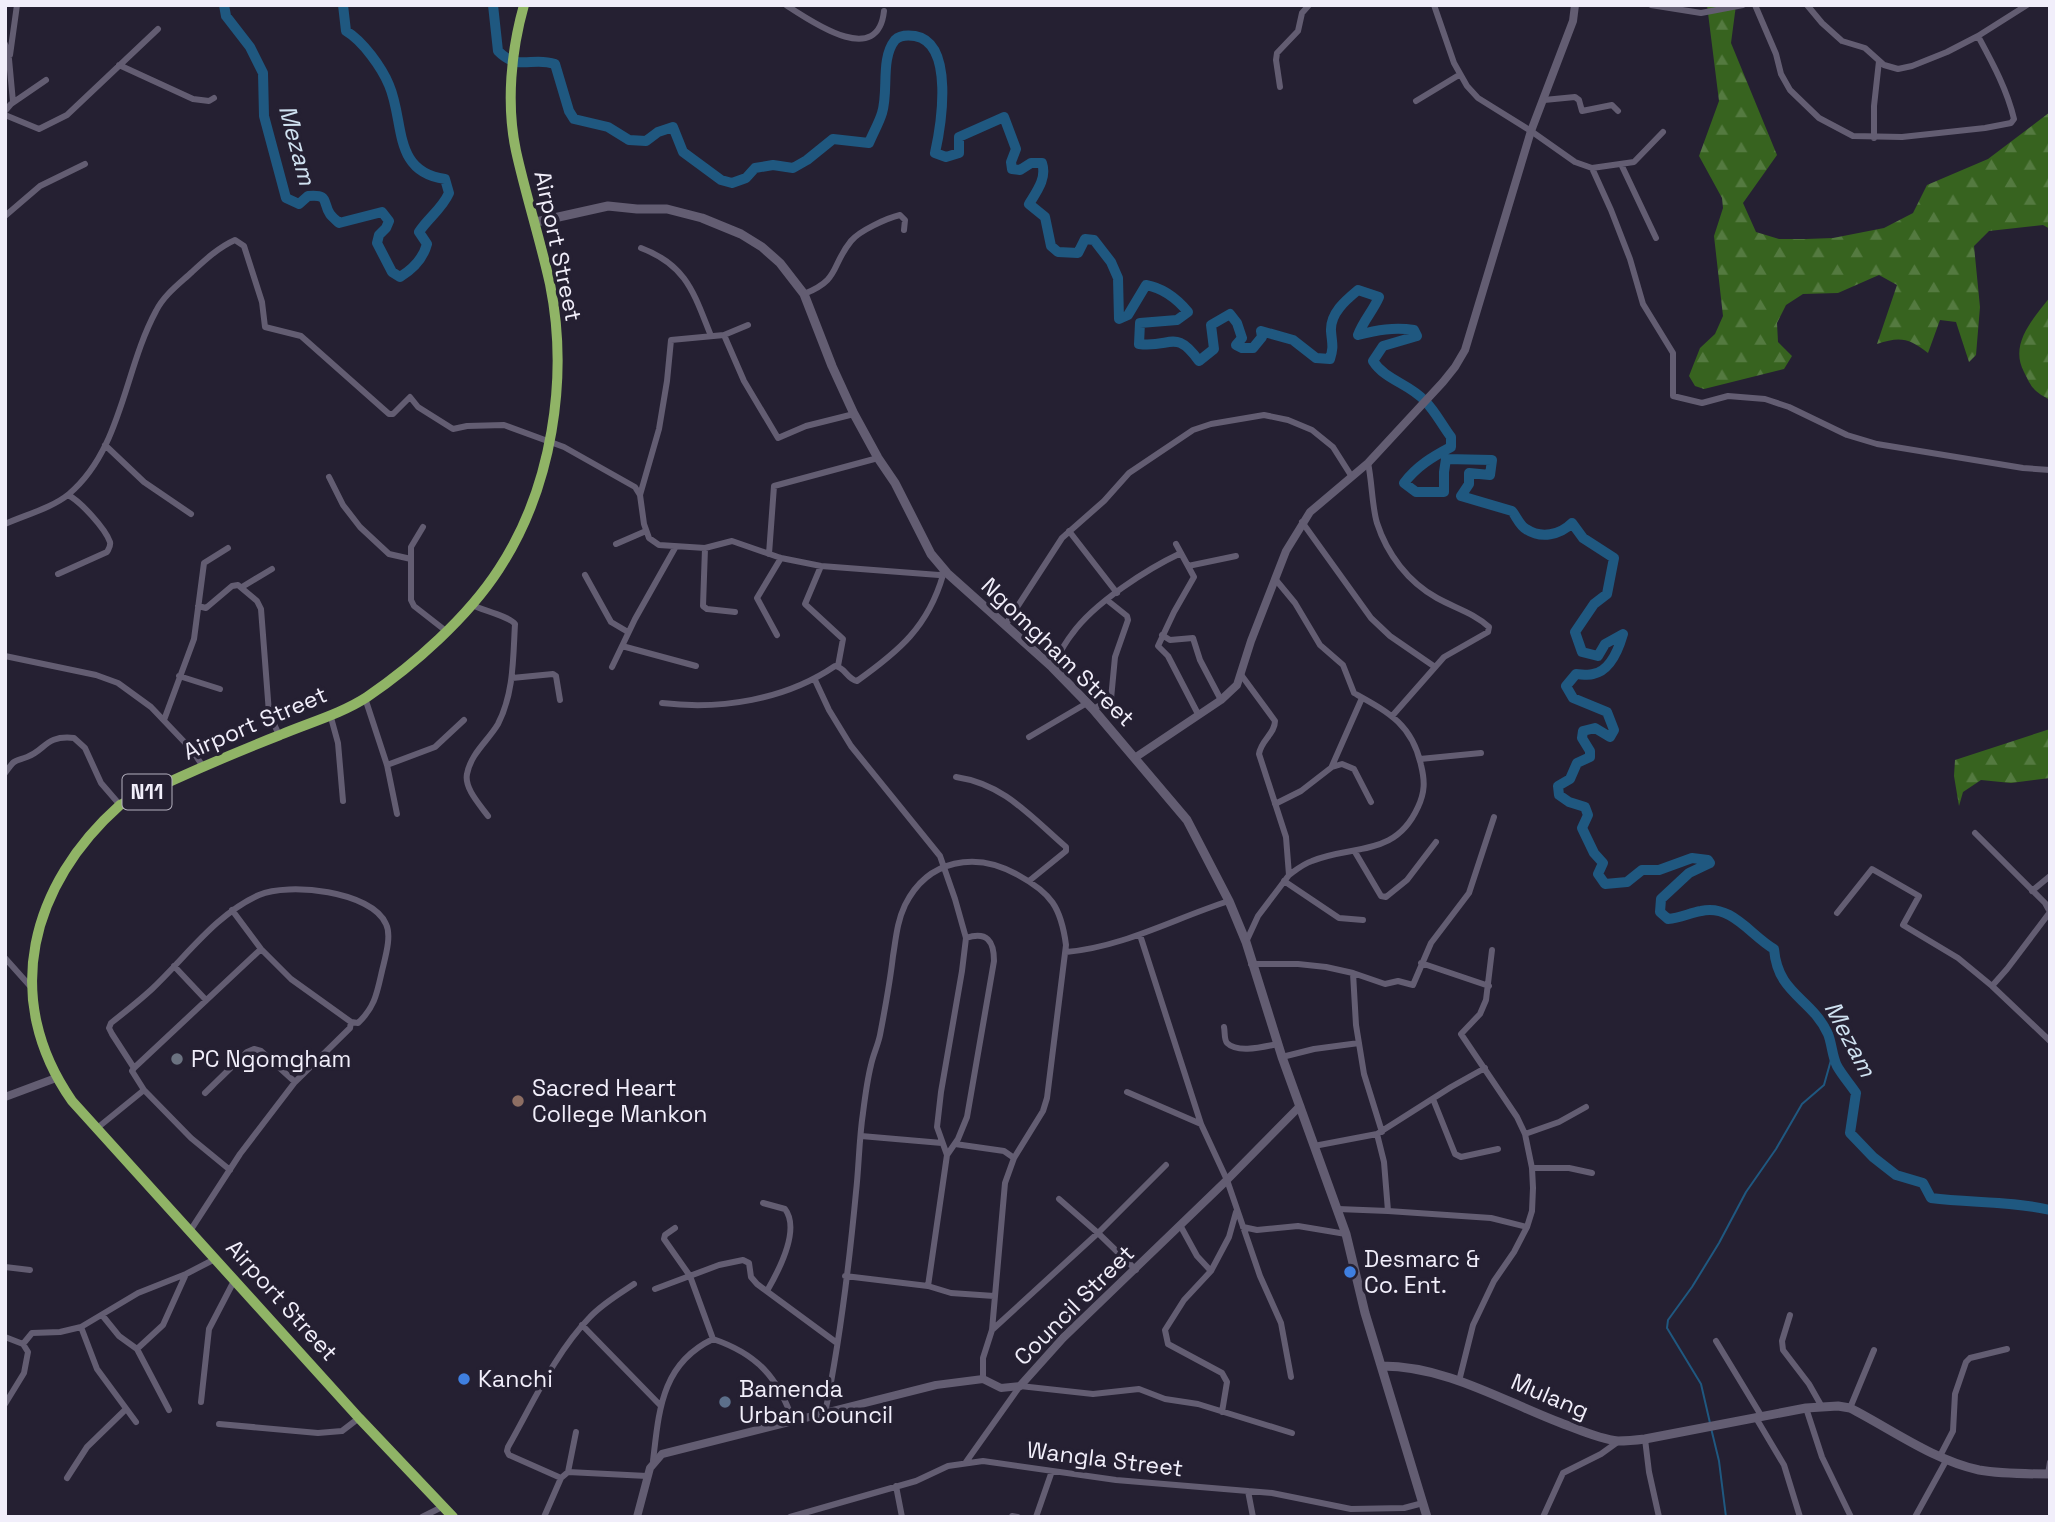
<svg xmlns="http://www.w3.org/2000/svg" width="2055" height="1522" font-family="'Space Grotesk',sans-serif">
	<defs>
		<pattern id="forest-firs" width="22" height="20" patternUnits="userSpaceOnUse" patternTransform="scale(1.75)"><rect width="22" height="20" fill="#37631f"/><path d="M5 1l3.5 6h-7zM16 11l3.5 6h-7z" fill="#547a40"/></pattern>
	</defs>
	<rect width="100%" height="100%" fill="#252032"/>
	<path fill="url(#forest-firs)" d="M1707,5H1736L1731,43L1777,155L1743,203L1756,232L1779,239H1806L1833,238L1884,228L1913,213L1927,185L1988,159L2050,112V229L2043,225L1989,231L1974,246L1980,307L1976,355L1969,362L1956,322L1940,320L1928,353C1909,338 1900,336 1877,344L1897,285L1879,275L1838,293L1803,294L1786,305L1777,323L1778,342L1792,356L1784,369L1704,389L1695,386L1689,376L1700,348L1715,334L1723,316L1714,236L1723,208L1722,198L1699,156L1719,101Z
		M2050,297V400C2033,391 2032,388 2024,372C2009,344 2033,319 2050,297Z
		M2050,729V778L2011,783L1981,780L1963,792L1959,806L1954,776L1955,760Z"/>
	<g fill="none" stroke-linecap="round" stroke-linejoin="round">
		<path stroke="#1f5880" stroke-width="2" d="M1710,1423L1701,1384L1667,1328L1668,1320L1692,1287L1719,1243L1746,1192L1776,1149L1802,1104L1824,1085L1831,1060L1830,1042
			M1711,1428L1719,1461L1726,1517"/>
		<path stroke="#1f5880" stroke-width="10" d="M224,5L226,16L250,47L263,73L264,116L286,198L299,204L308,196C330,194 322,202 330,214C332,217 336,220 339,223L382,212L389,221L386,228L379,235L377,243L392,272L400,277C413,269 423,259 427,244L419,232C428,218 442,209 449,193L445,179C392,172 405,122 389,85C382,68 363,41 346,31L343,5
			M493,5L498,51C519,72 531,56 555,64L569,111L574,119L608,127L629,140L646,141L658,132L673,127L683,152L721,180L732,183L746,178L755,168L773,165L793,168L807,160L833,139L869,143C873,133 879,123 882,113C889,91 880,59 895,40C900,35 908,35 915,36C955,43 941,126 935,153L946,157L959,153V137L1004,117L1016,149L1011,162L1012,169L1020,170L1031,163H1042C1047,178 1037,191 1029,204L1045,217L1051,246L1058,252L1078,253L1085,239L1094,240L1111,262L1118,278L1119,319L1128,315L1146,285C1163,288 1178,300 1188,312L1177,320L1140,323L1139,344C1172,348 1175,328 1199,361L1214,349L1211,325L1230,314L1237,323L1242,338L1236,345L1242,348H1253L1262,337L1261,331L1293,340L1316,358L1330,359C1334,346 1332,344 1331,331C1330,313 1346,300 1358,290L1379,297C1373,311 1363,321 1358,335C1377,330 1394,327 1414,330L1417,336L1383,346L1373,361C1385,380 1410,384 1425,401C1435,411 1442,425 1451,437V447C1432,457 1417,466 1404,483L1416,492H1444V472L1446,459L1492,460L1490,475L1469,473V484L1461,496L1512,511C1516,516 1520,526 1526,529C1541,539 1560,535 1572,523L1583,538L1614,558L1607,594L1594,604L1575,632L1582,652L1598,656L1605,644L1623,634C1619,648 1610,671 1593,674C1588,676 1581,674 1576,674L1566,686L1573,698L1607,712L1614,730L1610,737L1595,728L1583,731L1582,738L1590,751V757L1577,763L1570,779L1558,786L1559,795L1569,802L1585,807L1588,815L1582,828L1594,853L1603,863L1598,874L1605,884L1627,882L1642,870H1659L1692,858L1708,860L1710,863L1689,873L1661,899L1660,912L1668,919C1681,918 1689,913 1701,911C1732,904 1750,935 1774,949C1778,995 1811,997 1828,1034C1832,1044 1832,1056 1837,1066C1842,1075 1850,1084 1856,1093L1850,1133L1873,1157L1896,1175L1923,1183L1931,1198C1971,1203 2011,1201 2050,1210"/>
		<path stroke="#635d72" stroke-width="6" d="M786,5C812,22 878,68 884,11
			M1434,5L1454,63L1467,86L1478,98L1531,131L1575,162L1592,168L1634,162L1663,132
			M1651,5L1701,13L1743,5
			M1755,5L1776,54L1781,74L1790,90L1819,118L1853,136L1902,137L1985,128L2011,123L2014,119C2007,89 1992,62 1978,36
			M1807,5L1822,23L1842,41L1865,48L1884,65L1898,69L1912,66L1947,52L1978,36L2027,5
			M5,44L9,59L13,102
			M10,55L17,5
			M119,65L193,99L209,101L214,98
			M1280,87L1276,60L1277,53L1298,31L1302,13L1309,5
			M1544,100L1575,97L1579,100L1582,111L1612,105L1618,111
			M1416,101L1459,75
			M5,111L11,104L46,80
			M5,115L39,129L67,115L158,29
			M1874,138V106L1879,61
			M1621,164L1656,238
			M1592,168L1611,210L1630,259L1643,304L1673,353V396L1702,403L1728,396L1765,399L1789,407L1847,435L1877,444L2023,468L2050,470
			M5,216L40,186L85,164
			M641,248C687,265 694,294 711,336
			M804,294C841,279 830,267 851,241C859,231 887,218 900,215L905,220L904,230
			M724,335L744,381L778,438L806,426L854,414
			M105,445L144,482L191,514
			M1368,463C1372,481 1372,507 1377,523C1387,554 1408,582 1437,598C1455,608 1474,613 1489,627L1488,632L1444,657L1393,715
			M329,477L343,505L360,527L389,554L411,559
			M640,495L659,429L667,381L671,340L724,335L748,325
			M1302,522L1371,618L1390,636L1435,667
			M5,524C25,515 52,508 69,494C122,449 124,370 156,311C164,295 179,284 192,272C205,260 219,247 235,240L244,246L262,302L265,327L301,336L389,414H393L410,397L418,407L453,429L467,426L504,425L564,447L635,487L640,495L644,524L649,538L659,545L705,548L732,541L781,558L821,566L939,575L947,573
			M423,527L411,547V600L414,606L446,631
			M1069,531L1117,593
			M616,544L646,531
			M1176,544L1194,577L1174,612L1158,646L1168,656L1198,714
			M705,548L703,606L707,609L735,612
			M769,554L774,486L878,458
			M821,566L805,604L843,639L838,666
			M1188,566L1236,556
			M58,574L107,552C109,548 111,546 110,542C105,528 80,501 68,495
			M585,575L611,622L628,632
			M1276,580L1295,603L1320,645L1343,665L1354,693C1388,712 1412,724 1421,765C1425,781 1425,792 1418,807C1395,858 1353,844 1312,861C1303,864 1296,870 1289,875
			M242,587L272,569
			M472,605C482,610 509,616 515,624C513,658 514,693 498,724C488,741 471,753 467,774C464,788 480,805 488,816
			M198,606L206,608L232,586L238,585L257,601L261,609L269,713L279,735
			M1006,624L1062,538L1104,501L1129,473L1193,430L1211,424L1264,415L1288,420L1312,430L1333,447L1352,477
			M777,635L757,598L781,558
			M1162,635L1170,640L1193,638L1200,660L1221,700
			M622,646L696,666
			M5,656L96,675L118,683L151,707L192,750L204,768
			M612,667L635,619L675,548
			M1052,667C1058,656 1064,644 1072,634C1094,603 1147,569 1181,553
			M179,676L220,689
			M1242,676L1275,721C1275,734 1261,740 1259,754L1286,837L1289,875L1258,916L1246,942
			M512,678L553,674L556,676L560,700
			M815,680L829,710L851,746L940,856L955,899L966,938L962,971L941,1092L937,1127L947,1155
			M365,698L387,765L397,814
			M662,703C721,710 785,700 835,666C845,667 847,679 857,681C899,651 928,627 943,575
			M1093,709L1111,699L1115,657L1128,620L1127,616L1107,600
			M330,714L338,743L343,801
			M164,720L194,639L204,563L228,548
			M1029,737L1087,703
			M1420,759L1481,753
			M387,765L435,747L464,720
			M1332,766L1362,698
			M5,773C15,759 13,762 27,757C46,750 45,735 74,738L85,748L101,783L120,805
			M956,777C1004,784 1030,816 1066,847V851L1029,881
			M1275,804L1301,791L1332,767L1342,764L1354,769L1371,802
			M1975,833L2045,903L2050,912
			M1355,852L1381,896L1386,897L1407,880L1436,842
			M1284,881L1339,918L1363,920
			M2032,891L2050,876
			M1837,913L1872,869L1919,896L1903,925L1958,958L1992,986L2050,1041
			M1140,935L1201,1124L1227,1180L1260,1276L1281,1323L1291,1377
			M966,938C987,931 994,941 994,961L967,1117L958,1139L947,1155L928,1286L951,1293L994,1296
			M1066,952C1124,947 1175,918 1229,901
			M5,958L30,986
			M1421,963L1489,986
			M1251,964H1298L1326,967L1353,973L1385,984L1398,981L1413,985L1431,943L1469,893L1494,817
			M174,966L206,1000
			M1353,973L1356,1025L1364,1074L1382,1132
			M1992,986L2007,969L2050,912
			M1224,1027C1225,1031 1224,1040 1227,1043C1238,1054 1266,1046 1278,1044
			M1282,1057L1314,1049L1359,1043
			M134,1068L112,1034L109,1028L111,1023C125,1012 139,1001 152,989C186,957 216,914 259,895C288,882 372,891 386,924C392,936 385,958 382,971C377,993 375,1007 358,1023L351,1022L291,979L261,949L232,910
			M144,1090L191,1138L230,1170
			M1127,1092L1201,1124
			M205,1093L247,1052L254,1049L261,1051L295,1082
			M1433,1099L1455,1154L1461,1157L1498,1149
			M96,1129L144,1090L132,1071L134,1068L261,949
			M1525,1134L1559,1122L1586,1107
			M861,1136L942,1143
			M955,1144L1004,1151L1014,1158
			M1314,1146L1377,1134L1451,1087L1485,1068
			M1532,1168H1569L1592,1173
			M1059,1199L1098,1233L1136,1270
			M763,1203L785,1209C801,1230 778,1272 767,1291
			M1338,1209L1388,1211L1384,1162L1377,1134
			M1388,1211L1491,1218L1527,1227
			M1180,1225L1197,1256L1211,1271
			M1243,1227L1257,1230L1298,1226L1346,1234
			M675,1228L665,1235L664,1239L690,1276L713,1339
			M190,1231L240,1154L295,1082L350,1028L351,1022
			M5,1267L30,1270
			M845,1276L928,1286
			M655,1289L719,1265L743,1260L749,1263L751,1277L757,1284L837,1343
			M102,1315L119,1336L137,1349L169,1410
			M1790,1315L1782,1341L1783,1350L1809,1384L1822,1407
			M582,1325L660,1405
			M81,1327L97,1369L136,1422
			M992,1330L1098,1233L1166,1165
			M5,1337L23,1344L28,1352L24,1373L5,1404
			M1716,1341L1762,1417
			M23,1344L32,1333L60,1332L81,1327L138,1293L186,1274L215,1259
			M137,1349L163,1325L186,1274
			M1459,1381L1473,1325L1494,1281L1514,1252L1527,1227L1532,1211L1533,1188L1532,1168L1525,1134L1517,1117L1461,1034L1480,1014L1486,1000L1492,950
			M201,1402L209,1329L235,1279
			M1806,1408L1822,1457L1851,1517
			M1850,1408L1874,1350
			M1222,1412L1227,1382L1222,1373L1168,1344L1165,1330L1184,1300L1211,1271L1229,1237L1236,1212
			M825,1413C840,1341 849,1266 856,1192C859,1166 859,1139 863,1113C865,1097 867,1081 871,1065C873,1055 878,1045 880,1035C885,1009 890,982 893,956C896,938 897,922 905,905C928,859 976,851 1018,875C1051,893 1061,907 1066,945L1047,1098L1043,1111L1014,1158L1005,1183L992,1330L983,1358V1379
			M1756,1418L1784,1465L1800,1517
			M219,1424L318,1433L342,1431L359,1418
			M1645,1439L1649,1472L1659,1517
			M1940,1456L1953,1431L1955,1394L1966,1362L1970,1358L2007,1349
			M653,1461C659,1411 661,1364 713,1339C757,1354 778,1377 793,1421
			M966,1462L1020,1386L1093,1394L1139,1389L1165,1399L1198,1404L1292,1433
			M568,1472L576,1432
			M2048,1474L2050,1462
			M67,1478L87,1447L126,1409
			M561,1478L509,1455L507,1451L508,1447C533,1403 555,1353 590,1317C602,1304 619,1294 634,1284
			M896,1486L902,1517
			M1248,1491L1253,1517
			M1012,1516L1018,1517
			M422,1517L442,1507
			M544,1517L561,1478L568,1472L647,1476
			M790,1517L916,1481L948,1466L983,1461L1116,1480L1272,1493L1351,1509L1404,1508L1423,1503
			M1036,1517L1052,1471
			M1543,1517L1563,1473L1601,1454L1619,1441
			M1915,1517L1947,1459"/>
		<path stroke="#635d72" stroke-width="8" d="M1136,757L1221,700L1237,685L1251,641L1286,551L1310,512L1368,463L1443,382L1455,367L1465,350L1531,131L1573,21L1575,5
			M5,1097L56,1078
			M637,1517L650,1468L662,1454L936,1385L983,1379L1001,1388L1020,1386L1063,1338L1227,1180L1300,1106"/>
		<path stroke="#635d72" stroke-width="9" d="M536,222L608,206L637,209H667L702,218L741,234L762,247L780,263L804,294L832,366L854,414L878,458L895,483L931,554L947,573L1052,667L1093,709L1187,820L1229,901L1246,942L1282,1057L1346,1234L1365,1313L1427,1517
			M1382,1366C1446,1366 1503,1401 1561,1423C1580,1430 1599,1439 1618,1441C1627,1441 1637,1440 1645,1439L1806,1408L1838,1406L1850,1408C1891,1429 1933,1460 1979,1470C2002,1474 2026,1474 2050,1474"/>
		<path stroke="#90b466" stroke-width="10" d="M453,1517L359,1418L72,1101C0,998 31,884 120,805C172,780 226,756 280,735C308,723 341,714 367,697C414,665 468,617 499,569C552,488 569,378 550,284C540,239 526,196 516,151C506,104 511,51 524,5"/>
	</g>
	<circle fill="#6b7280" stroke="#252032" stroke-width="2.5" cx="177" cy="1059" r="7"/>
	<circle fill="#8d6e63" stroke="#252032" stroke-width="2.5" cx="518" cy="1101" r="7"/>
	<g fill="#3f7fe0" stroke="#252032" stroke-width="2.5">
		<circle cx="1350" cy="1272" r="7"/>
		<circle cx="464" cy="1379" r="7"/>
	</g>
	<circle fill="#5c6f8a" stroke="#252032" stroke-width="2.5" cx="725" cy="1402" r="7"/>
	<g text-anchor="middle" stroke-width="7" stroke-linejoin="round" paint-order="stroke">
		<rect fill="#252032" stroke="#b4b0be" stroke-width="2" x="122.5" y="774.5" width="49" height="35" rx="5"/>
		<g font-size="21" font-weight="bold" fill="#f1eefa">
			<text x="147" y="799">N11</text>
		</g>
		<g font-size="23" fill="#f1eefa" stroke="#252032">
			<text transform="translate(558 246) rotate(78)" y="8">Airport Street</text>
			<text transform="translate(1058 652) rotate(44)" y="8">Ngomgham Street</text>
			<text transform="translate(255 723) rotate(-23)" y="8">Airport Street</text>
			<text transform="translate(282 1300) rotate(48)" y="8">Airport Street</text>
			<text transform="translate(1074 1305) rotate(-45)" y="8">Council Street</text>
			<text transform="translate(1550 1396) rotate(23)" y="8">Mulang</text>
			<text transform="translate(1105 1459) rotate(7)" y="8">Wangla Street</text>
		</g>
		<g font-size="23" fill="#f1eefa" stroke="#252032" text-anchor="start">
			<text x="191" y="1067">PC Ngomgham</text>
			<text x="532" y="1096">Sacred Heart<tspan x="532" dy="26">College Mankon</tspan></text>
			<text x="1364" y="1267">Desmarc &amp;<tspan x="1364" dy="26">Co. Ent.</tspan></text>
			<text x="478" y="1387">Kanchi</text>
			<text x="739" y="1397">Bamenda<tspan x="739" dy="26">Urban Council</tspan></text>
		</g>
		<g font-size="24" font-style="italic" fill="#d0e2f1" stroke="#252032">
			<text transform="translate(297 145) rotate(75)" y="8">Mezam</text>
			<text transform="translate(1850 1039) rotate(62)" y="8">Mezam</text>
		</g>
	</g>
	<rect width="2055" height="1522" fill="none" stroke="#f1eefa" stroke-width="14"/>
</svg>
